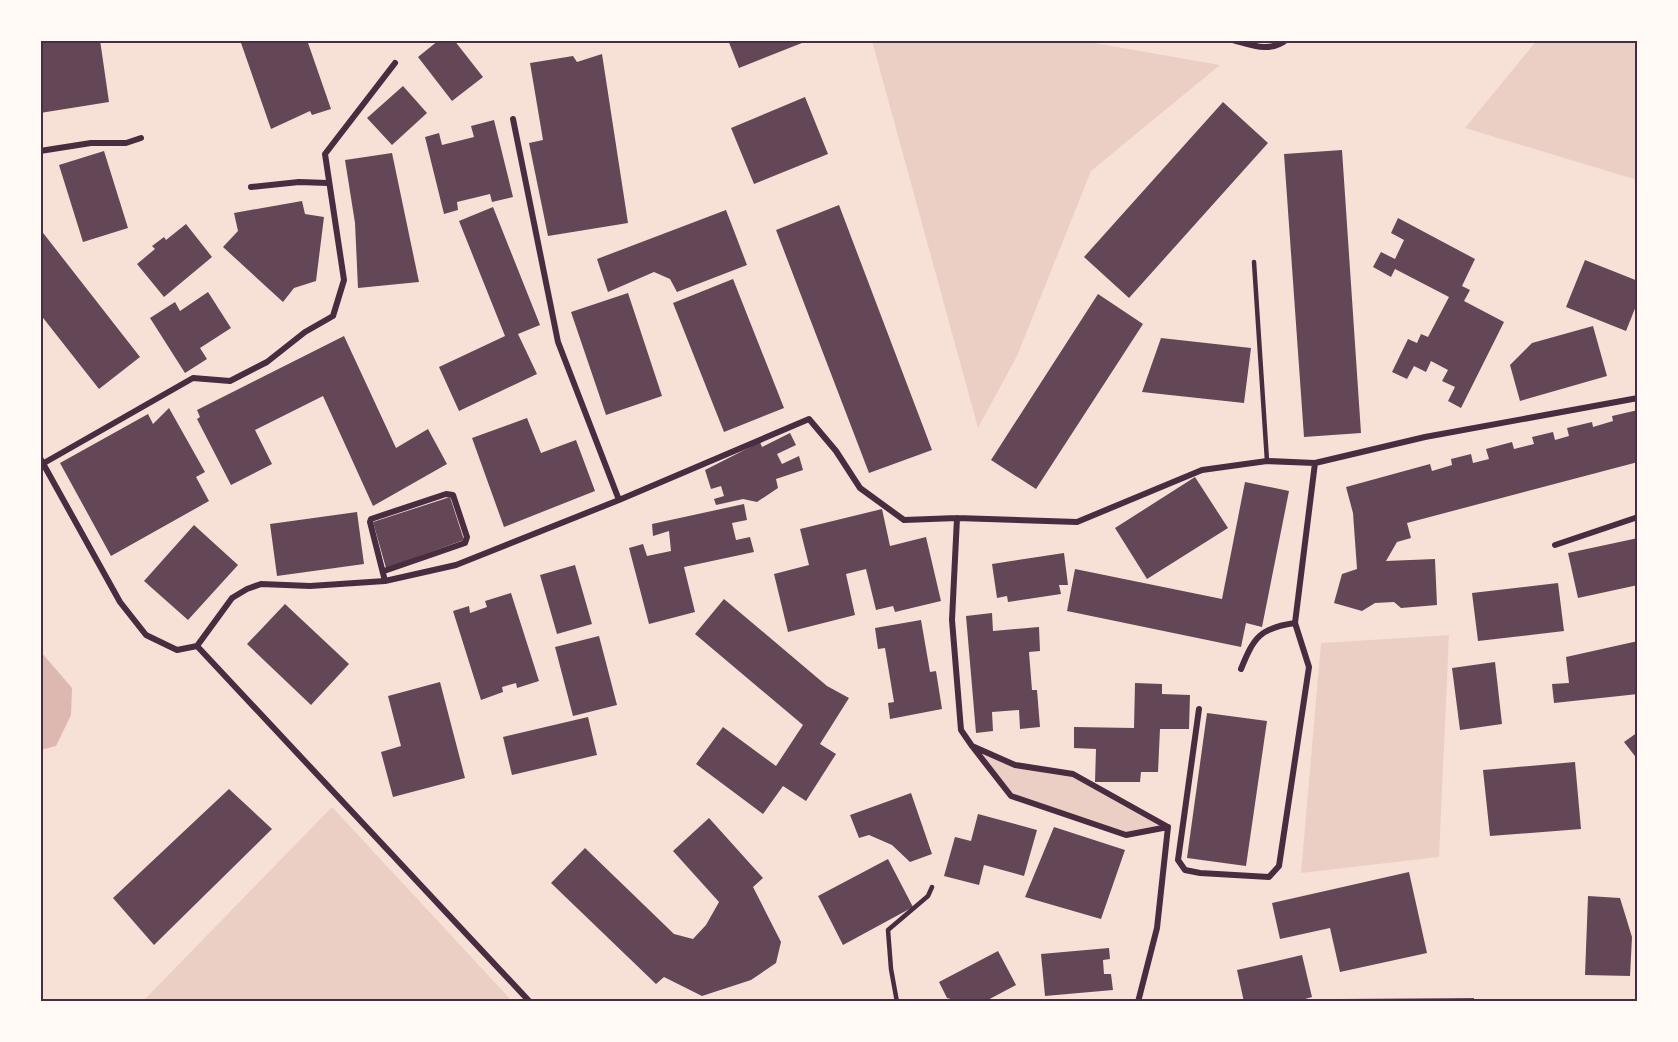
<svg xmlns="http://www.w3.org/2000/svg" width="1678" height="1042" font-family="'Roboto Condensed',sans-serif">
	<rect width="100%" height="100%" fill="#f7e1d7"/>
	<path fill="#ebcfc5" d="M1537,40L1637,41V180L1465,128Z
		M872,41H1083L1220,65L1091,171L1017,356L978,428Z
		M1449,635L1439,857L1301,873L1321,643Z
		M972,746L1015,765L1073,774L1168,827L1126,835L1011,796Z
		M332,807L512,1001H143Z"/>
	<path fill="#dcb8b0" d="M41,652L72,688L71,715L56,746L41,750Z"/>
	<path fill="#644757" d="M40,40H100L109,102L40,113Z
		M240,40H307L331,109L312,115L310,111L271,129Z
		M439,40H454L483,77L452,101L418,57Z
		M728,40H807V41L739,68Z
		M602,54L628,223L548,236L529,143L543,140L530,63L573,56L577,62Z
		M403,86L427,113L392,145L367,118Z
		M805,97L828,154L754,184L731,128Z
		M1223,102L1268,143L1129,298L1084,257Z
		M494,120L513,197L492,202L490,194L457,202L458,210L444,214L425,137L439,133L442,145L474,137L471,126Z
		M1342,150L1361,433L1304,437L1284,154Z
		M104,151L128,228L83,242L59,165Z
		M392,153L419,282L358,288L355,223L345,160Z
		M302,201L305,214L324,217L316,281L294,288L283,302L223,247L238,231L234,213Z
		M839,205L932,450L869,473L776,230Z
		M493,207L540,325L518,334L537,374L459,411L439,367L505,336L459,221Z
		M726,210L747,265L677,292L670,279L654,272L608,292L597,259Z
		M1398,218L1475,259L1462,286L1470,290L1464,301L1504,322L1461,408L1448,401L1455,387L1442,381L1448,370L1431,361L1426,372L1414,366L1407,379L1392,372L1408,339L1417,343L1421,334L1428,337L1449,297L1395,269L1391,277L1373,267L1381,252L1395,259L1404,240L1391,233Z
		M186,224L212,257L164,297L137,264L155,249L152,246L164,237L166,240Z
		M40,229L140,357L99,389L40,314Z
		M1585,260L1638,281V301L1626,331L1566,307Z
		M733,279L784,408L724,432L673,303Z
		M208,292L231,328L200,348L207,359L185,373L150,318L175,302L180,311Z
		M628,293L662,396L606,415L571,312Z
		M1098,294L1143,324L1036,489L991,460Z
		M1593,326L1607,376L1520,401L1510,365L1532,343Z
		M344,336L396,448L428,429L447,464L373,506L323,396L255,430L272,464L231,485L197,419L200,417L197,410Z
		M1161,338L1251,348L1244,403L1142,392Z
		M169,408L205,472L196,477L209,501L111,556L60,463L148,414L153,424Z
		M1638,410V462L1407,523L1411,538L1397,542L1386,561L1435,559L1437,605L1401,608L1394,602L1375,603L1362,611L1334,603L1342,574L1357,569L1353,513L1346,487L1430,464L1432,471L1452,465L1451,459L1471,454L1473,463L1489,459L1486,449L1512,442L1514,449L1534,444L1532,437L1553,432L1555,440L1569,436L1567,428L1592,422L1593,427L1613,421L1612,416Z
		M527,418L541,453L576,440L595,491L504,527L472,438Z
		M790,433L796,445L777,454L782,464L799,456L803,470L776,479L778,488L757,502L743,499L716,505L714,499L724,496L721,486L711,489L705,470L760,442L762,447Z
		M1195,477L1228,528L1147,579L1115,528Z
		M1245,482L1289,491L1262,627L1246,623L1241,647L1067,611L1075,569L1222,599Z
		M450,497L464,540L386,568L373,522Z
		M744,504L747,520L732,523L736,540L750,537L754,552L684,567L695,612L649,624L629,548L643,544L647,556L671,551L669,531L653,536L652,524Z
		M882,509L890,546L926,537L941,601L895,612L893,606L876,610L866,569L846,574L855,615L788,632L774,574L809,565L800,529Z
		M357,512L364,564L277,576L270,524Z
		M194,525L238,565L188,620L144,581Z
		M1638,538V585L1578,598L1568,553Z
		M1064,553L1068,585H1059L1061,594L1008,602L1007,596L997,598L992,564Z
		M575,565L592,624L557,634L540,575Z
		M1558,583L1564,631L1478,641L1472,593Z
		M511,593L539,681L517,688L516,683L502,687L503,692L481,700L453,611L469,606L470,613L487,607L485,601Z
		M724,599L827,686L849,698L820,744L836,754L806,801L783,786L763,814L696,764L723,727L776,766L803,725L695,634Z
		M285,604L349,664L311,705L247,644Z
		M992,613L993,631L1039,627L1040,651L1029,652L1032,690H1037L1040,727L1020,729L1019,710L992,712L993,731L976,733L966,616Z
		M921,620L930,672L936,671L942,709L890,719L888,703L894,702L885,648L878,649L875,628Z
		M599,636L617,705L573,716L555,647Z
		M1638,641V694L1554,703L1552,684L1569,683L1566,657Z
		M1495,662L1502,724L1460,730L1452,668Z
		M440,682L465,778L393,797L381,752L401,746L388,696Z
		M1135,683L1162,684V694L1190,695L1189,729H1160L1158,772H1141L1140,782H1095L1096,749L1074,748V727L1134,728Z
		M1207,713L1267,721L1246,866L1187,858Z
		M588,717L597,755L512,775L503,737Z
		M1638,732V760L1624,742Z
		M1575,762L1581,829L1490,836L1483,770Z
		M229,789L272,829L154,945L113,898Z
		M911,793L932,854L910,862L892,845L869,835L859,838L850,815Z
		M978,814L1037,830L1024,876L984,865L979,885L944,876L955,837L971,841Z
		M709,818L763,878L753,887L781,942L776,963L751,980L702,996L664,977L656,984L551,883L585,848L674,934L693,939L706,925L719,902L673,851Z
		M1054,827L1125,850L1101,919L1025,897Z
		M888,859L913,907L843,945L818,896Z
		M1409,872L1427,953L1340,972L1330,928L1280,939L1272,903Z
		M1588,896L1620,898L1632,937L1630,976L1585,975Z
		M1109,948L1110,959L1103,960L1104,974H1111L1113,990L1045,996L1041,954Z
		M998,951L1016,985L984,1002H962L947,998L939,982Z
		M1302,955L1312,997L1295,1002H1244L1237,970Z
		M1474,998V1002H1339V999Z"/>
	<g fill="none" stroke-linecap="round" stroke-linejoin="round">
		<path stroke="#4a2c40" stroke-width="4.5" d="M1254,262L1267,461
			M897,1002L891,969L888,930L928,896L932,887"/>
		<path stroke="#4a2c40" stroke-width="6" d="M1233,40C1252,45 1269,53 1286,40
			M513,119L558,342L619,500
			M40,151L91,143H126L141,138
			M251,187L299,182L328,183
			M40,458L120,602L146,635L177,650L197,646L232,598L247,589L261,584L310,586L385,581L456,565L619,500L809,419L836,451L860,488L904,520L957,518L1077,522L1202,470L1267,461L1315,463L1425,437L1638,398
			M44,463L193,378L230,381L267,362L305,332L333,316L344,280L325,154L395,63
			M957,518L952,620L961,730L972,746L1011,796L1126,835L1168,827L1073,774L1015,765L972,746
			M1555,545L1638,517
			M384,571L465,543L467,537L453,495L446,494L371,519L370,522L385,581
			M197,646L530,1002
			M1241,669C1254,637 1260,628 1295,623
			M1199,709L1178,860L1185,870L1200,873L1269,877L1279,866L1309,667L1295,623L1315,463
			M1138,1002L1157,928L1168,827"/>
	</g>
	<rect width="1678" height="1042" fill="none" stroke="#fffaf5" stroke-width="84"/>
	<rect x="42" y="42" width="1594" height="958" fill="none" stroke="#4a2c40" stroke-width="2"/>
</svg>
